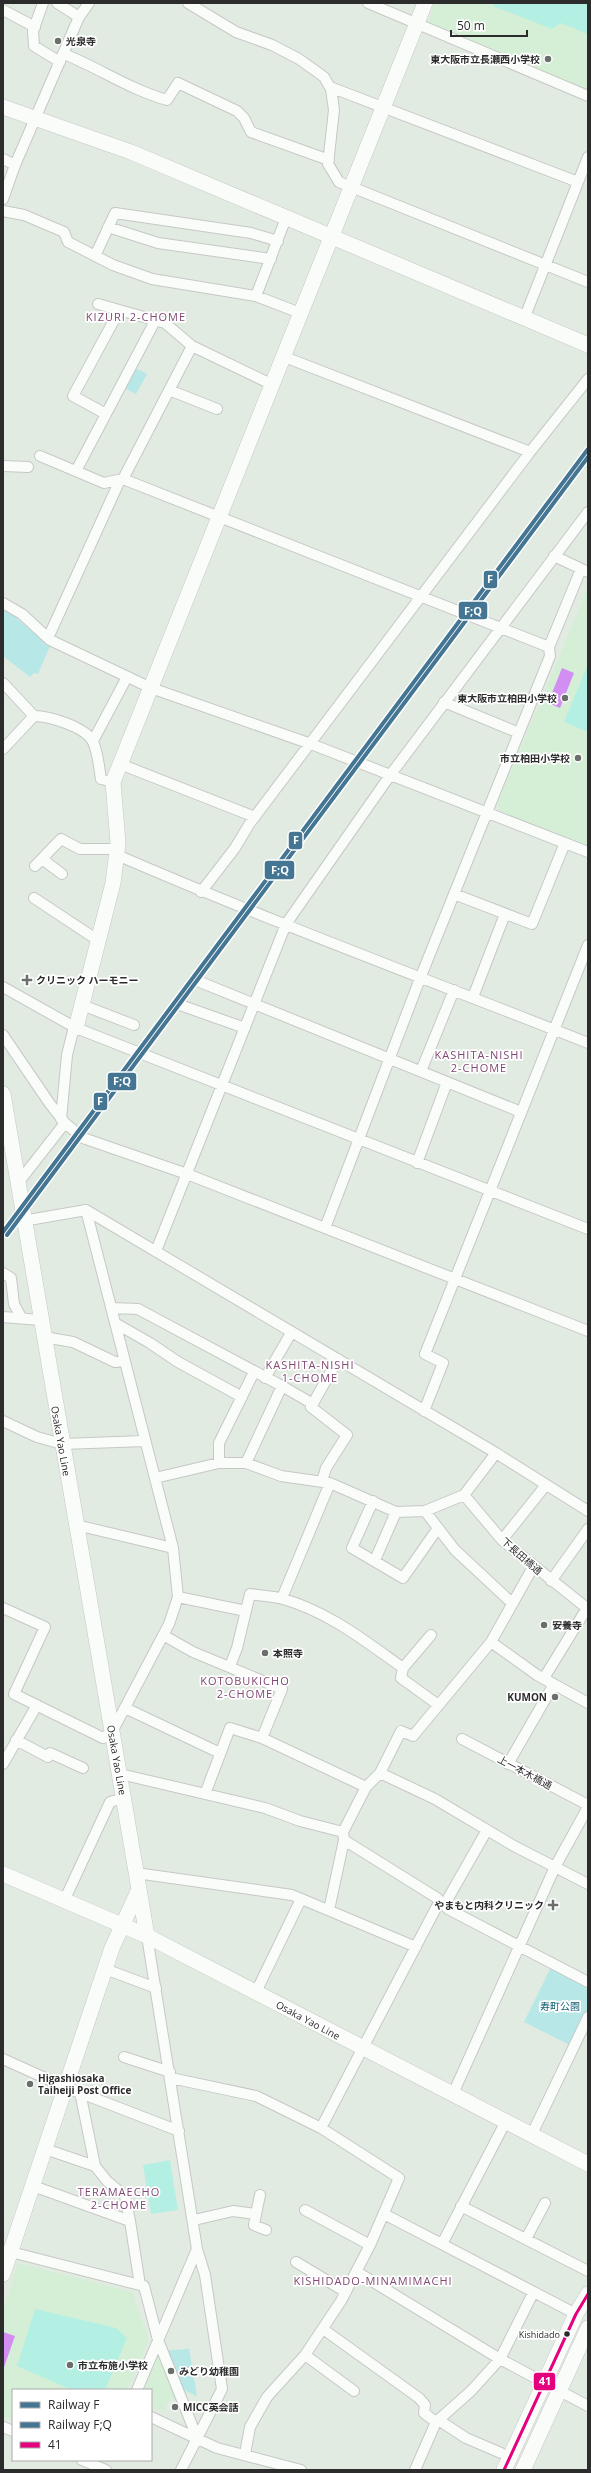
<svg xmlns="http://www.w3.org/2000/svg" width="591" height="2473" font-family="'Open Sans','Noto Sans JP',sans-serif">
	<rect width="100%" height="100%" fill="#e1ebe1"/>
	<path fill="#d5efd7" d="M435,3H588V92L427,24Z
		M587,590H588V847L502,813L497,805Z
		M18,2263L132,2292L149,2340L127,2390H13V2420L3,2416V2310Z
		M189,2348L197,2397L182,2390L177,2401L170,2398L164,2412L151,2407V2390H141L158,2352Z"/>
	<path fill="#b7e7e6" d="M135,368L147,374L136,394L124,388Z
		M5,609L50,646L38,674L34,673L30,677L3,656V612Z
		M551,1967L588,1985V2008L570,2045L524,2022Z
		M189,2349L197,2396L182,2389L162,2351Z"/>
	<path fill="#b4efe3" d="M495,3H588V34L561,23L552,29L493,6Z
		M588,664V732L564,722Z
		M170,2160L178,2210L151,2214L143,2165Z
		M35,2309L116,2328L127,2338L105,2390H72L17,2366Z"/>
	<path fill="#d38ef3" d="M562,668L574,673L560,708L548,703Z
		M3,2332L15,2336L3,2370Z"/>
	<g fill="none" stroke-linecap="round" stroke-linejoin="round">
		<defs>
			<path id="street" d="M43,3L33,31L34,46L60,62
				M57,3L79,17
				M188,3L236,32L272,45L299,59L324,77L331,89L334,110L328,164L339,182L588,282
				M368,3L588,96
				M3,10L35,27
				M64,54C99,68 131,90 167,100L178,83L237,111L244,118L251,132L329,160
				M330,87L578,182
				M3,159L15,165
				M3,199L15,165L79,17L89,3
				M3,211L24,215L64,232L68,242L113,265L152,279L256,296L300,313
				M108,227L158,243L271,259
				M95,256L115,213L251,233L278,241
				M256,296L286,218
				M98,304L165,323L192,346L271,384
				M524,319L588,157
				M282,356L530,452
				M169,390L217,409
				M106,414L73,396L119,311
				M40,456L104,483L123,479L549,647
				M3,466L28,467
				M76,471L155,321
				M123,479L192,346
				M554,556L588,572
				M3,603L22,614L50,640L151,688L311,744L588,852
				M48,638L120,480
				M3,683L34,716
				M444,702L519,733
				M93,741L127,677
				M3,749L34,716C49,716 86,727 93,742C98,752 99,768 101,779L113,782
				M120,764L255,817
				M117,855C272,922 431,981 588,1043
				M42,859L62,874
				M35,866L61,839L80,849H117
				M201,892L235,848L250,823L530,452L588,379
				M454,894L532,924L565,843
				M34,898L99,941
				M200,982L521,1112
				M3,987L76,1028L588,1229
				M473,997L505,914
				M82,1005L134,1025
				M180,1005L245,1028
				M3,1035L50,1104L65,1123L83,1138L187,1174L588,1331
				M421,1071L454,990
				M61,1119L67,1055L74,1027
				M417,1163L447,1082
				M18,1183L65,1123
				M23,1221L86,1210L496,1453L588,1511
				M325,1228L421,976L550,656L549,647L581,569
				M156,1251L286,924L391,774L588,512
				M3,1273L11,1278L14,1304L21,1317
				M111,1308L138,1309L282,1386L246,1463
				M3,1317L40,1320
				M115,1323L150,1343L178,1362L242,1397
				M44,1337L73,1342L115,1362L125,1361
				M265,1378L291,1333
				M282,1386L313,1404
				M424,1411L443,1363L425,1354L588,945
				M3,1421L37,1437L62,1444L145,1441
				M219,1463V1443L254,1372
				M155,1478L219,1463H246L281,1476L330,1483L396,1512L425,1511L464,1495L496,1453
				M322,1481L326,1468L347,1435L311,1407L338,1359
				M464,1495L502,1540L588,1609
				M373,1501L352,1548L403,1578L438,1528
				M425,1511L455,1550L512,1603
				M76,1525L173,1548
				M502,1540L546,1485
				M375,1560L396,1512
				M551,1581L588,1529
				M178,1597L246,1611
				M282,1598L330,1483
				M3,1608L45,1627L14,1694L103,1738L112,1732L169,1624L178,1597L173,1548L86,1210
				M163,1635L193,1652L282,1689L262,1738
				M491,1642L537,1675L588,1703
				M230,1666L237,1648L250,1594C261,1596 273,1596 283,1599C329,1612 365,1641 403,1668L401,1678L437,1704
				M403,1668L431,1635
				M544,1678L587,1608
				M125,1708L220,1753
				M462,1739L588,1805
				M16,1740L48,1757L50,1753L83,1768
				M3,1764L37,1705
				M508,1764L554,1684
				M380,1773L435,1799L514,1846L588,1884
				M120,1774L265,1808L300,1821L343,1832L344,1840L437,1898L448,1909L588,1982
				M205,1794L230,1728L262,1738L366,1787
				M343,1832L366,1787L380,1773L401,1731L413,1736L491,1642L533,1567
				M136,1873L292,1895L416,1947
				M64,1901L110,1802L124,1798
				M329,1910L344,1840
				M147,1936L197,2249L205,2275L222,2389L181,2470
				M105,1969L156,1988
				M256,1992L301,1899
				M124,2057L170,2072
				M3,2059L65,2087L179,2131
				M171,2078L256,2096L321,2128L399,2178L370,2245L341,2301L305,2355L267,2397L250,2427L245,2454
				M80,2092L95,2166L107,2181L125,2196L130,2221
				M452,2096L555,1867L588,1807
				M321,2128L437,1906L446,1902L487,1830
				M531,2136L588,2017
				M45,2149L95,2166
				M33,2186L130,2221L140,2285
				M461,2206L588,2271
				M305,2210L370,2245
				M256,2214L254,2225L266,2230
				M384,2214L576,2314
				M194,2220L233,2211L256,2214L260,2195
				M526,2239L545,2203
				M442,2244L505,2123
				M3,2250L144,2286L158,2340L198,2440
				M296,2262L346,2292
				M357,2272L500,2359L588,2406
				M323,2329L419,2398L425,2405L424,2413L436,2422
				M305,2355L354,2391
				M137,2390L197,2249
				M151,2417L217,2448L301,2470
				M440,2421L466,2438L501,2453
				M3,2427L13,2431
				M82,2460L106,2470
				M415,2470L436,2422L471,2391L500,2359L533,2293"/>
			<path id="secondary" d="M3,107L131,152L588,345
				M76,1028L113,883L118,843L113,782L425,3
				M3,1094L147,1936
				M3,1874L147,1936L588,2164
				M3,2274L112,1948L139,1889
				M504,2470L576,2314L588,2294
				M523,2470L588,2328"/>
		</defs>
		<use href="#street" stroke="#c7c8c6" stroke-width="12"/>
		<use href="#secondary" stroke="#c7c8c6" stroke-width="16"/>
		<use href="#street" stroke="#fafcfa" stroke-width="10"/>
		<use href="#secondary" stroke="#fafcfa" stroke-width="15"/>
		<defs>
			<path id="bus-1" d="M504,2470L576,2314L588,2294"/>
		</defs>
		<use href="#bus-1" stroke="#fff" stroke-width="6"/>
		<use href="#bus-1" stroke="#e5007d" stroke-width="3"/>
		<defs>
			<path id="rail-1" d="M3,1232L588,449"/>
			<path id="rail-2" d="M7,1235L588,457"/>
		</defs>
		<use href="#rail-1" stroke="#fff" stroke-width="7"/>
		<use href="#rail-2" stroke="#fff" stroke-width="7"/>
		<use href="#rail-1" stroke="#447694" stroke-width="4"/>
		<use href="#rail-2" stroke="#447694" stroke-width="4"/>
	</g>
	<g fill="#6b6f6b" stroke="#fff" stroke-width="1.5">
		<circle cx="58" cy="41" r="4"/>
		<circle cx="548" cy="59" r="4"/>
		<circle cx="565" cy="698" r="4"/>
		<circle cx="578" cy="758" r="4"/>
		<path d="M25 974h4v4h4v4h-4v4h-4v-4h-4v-4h4z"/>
		<circle cx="544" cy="1625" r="4"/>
		<circle cx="265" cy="1653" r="4"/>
		<circle cx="555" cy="1697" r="4"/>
		<path d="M551 1899h4v4h4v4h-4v4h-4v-4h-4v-4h4z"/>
		<circle cx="30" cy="2084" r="4"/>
		<circle cx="70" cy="2365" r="4"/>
		<circle cx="171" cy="2371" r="4"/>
		<circle cx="175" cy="2407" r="4"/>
	</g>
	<circle fill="#2c2c2c" stroke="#fff" stroke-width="1.5" cx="567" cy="2334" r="3.5"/>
	<g text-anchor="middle" stroke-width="3.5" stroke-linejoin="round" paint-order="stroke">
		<g font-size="9" fill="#2c2c2c" stroke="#fff" text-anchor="end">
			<text x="560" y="2338">Kishidado</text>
		</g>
		<g font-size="10" font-weight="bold" fill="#2c2c2c" stroke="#fff" text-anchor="start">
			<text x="66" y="45">光泉寺</text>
			<text x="540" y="63" text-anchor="end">東大阪市立長瀬西小学校</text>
			<text x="557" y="702" text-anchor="end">東大阪市立柏田小学校</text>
			<text x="570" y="762" text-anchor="end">市立柏田小学校</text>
			<text x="36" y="984">クリニック ハーモニー</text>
			<text x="552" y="1629">安養寺</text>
			<text x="273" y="1657">本照寺</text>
			<text x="547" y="1701" text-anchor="end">KUMON</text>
			<text x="544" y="1909" text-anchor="end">やまもと内科クリニック</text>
			<text x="38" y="2082">Higashiosaka<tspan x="38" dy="12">Taiheiji Post Office</tspan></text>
			<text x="78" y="2369">市立布施小学校</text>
			<text x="179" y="2375">みどり幼稚園</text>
			<text x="183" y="2411">MICC英会話</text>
		</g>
		<g font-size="10" fill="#2c2c2c" stroke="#fff">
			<text transform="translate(61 1441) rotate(80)" y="4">Osaka Yao Line</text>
			<text transform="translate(522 1556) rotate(41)" y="4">下長田橋通</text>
			<text transform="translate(117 1760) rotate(80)" y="4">Osaka Yao Line</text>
			<text transform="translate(525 1772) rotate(28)" y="4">上一本木橋通</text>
			<text transform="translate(308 2020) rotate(28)" y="4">Osaka Yao Line</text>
		</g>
		<g font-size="10" fill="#135e73" stroke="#fff">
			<text x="560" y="2010">寿町公園</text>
		</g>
		<g font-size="11" letter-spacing="1" fill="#824774" stroke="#fff">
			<text x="136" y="321">KIZURI 2-CHOME</text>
			<text x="479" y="1059">KASHITA-NISHI<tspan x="479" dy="13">2-CHOME</tspan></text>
			<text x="310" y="1369">KASHITA-NISHI<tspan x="310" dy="13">1-CHOME</tspan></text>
			<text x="245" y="1685">KOTOBUKICHO<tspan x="245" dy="13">2-CHOME</tspan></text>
			<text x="119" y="2196">TERAMAECHO<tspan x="119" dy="13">2-CHOME</tspan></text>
			<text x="373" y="2285">KISHIDADO-MINAMIMACHI</text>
		</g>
	</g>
	<g stroke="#fff" stroke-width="1.5">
		<rect x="483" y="570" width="15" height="19" rx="4" fill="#447694"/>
		<rect x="458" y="601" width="30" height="19" rx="4" fill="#447694"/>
		<rect x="288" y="831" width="15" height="19" rx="4" fill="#447694"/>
		<rect x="264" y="860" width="31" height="20" rx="4" fill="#447694"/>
		<rect x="107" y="1072" width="30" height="19" rx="4" fill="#447694"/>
		<rect x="93" y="1092" width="15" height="19" rx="4" fill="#447694"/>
		<rect x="533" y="2372" width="23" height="19" rx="4" fill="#e5007d"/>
	</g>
	<g font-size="11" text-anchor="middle" font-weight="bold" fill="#fff">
		<text x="490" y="583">F</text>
		<text x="473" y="615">F;Q</text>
		<text x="296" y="844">F</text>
		<text x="280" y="874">F;Q</text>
		<text x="122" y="1085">F;Q</text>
		<text x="100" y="1105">F</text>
		<text x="545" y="2385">41</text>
	</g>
	<rect width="591" height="2473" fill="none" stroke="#2c2c2c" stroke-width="8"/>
	<rect x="12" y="2389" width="140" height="72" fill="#ffffff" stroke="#ababab"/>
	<rect x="20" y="2402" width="20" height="6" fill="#447694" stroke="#ababab"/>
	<text x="48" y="2409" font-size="12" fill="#2c2c2c">Railway F</text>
	<rect x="20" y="2422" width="20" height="6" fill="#447694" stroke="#ababab"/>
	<text x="48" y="2429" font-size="12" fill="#2c2c2c">Railway F;Q</text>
	<rect x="20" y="2442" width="20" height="6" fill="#e5007d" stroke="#ababab"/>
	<text x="48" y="2449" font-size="12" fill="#2c2c2c">41</text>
	<path d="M451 30v6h76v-6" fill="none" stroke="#2c2c2c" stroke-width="2"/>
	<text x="457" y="30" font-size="12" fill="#2c2c2c" stroke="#ffffff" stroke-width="3" paint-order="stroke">50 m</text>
</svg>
